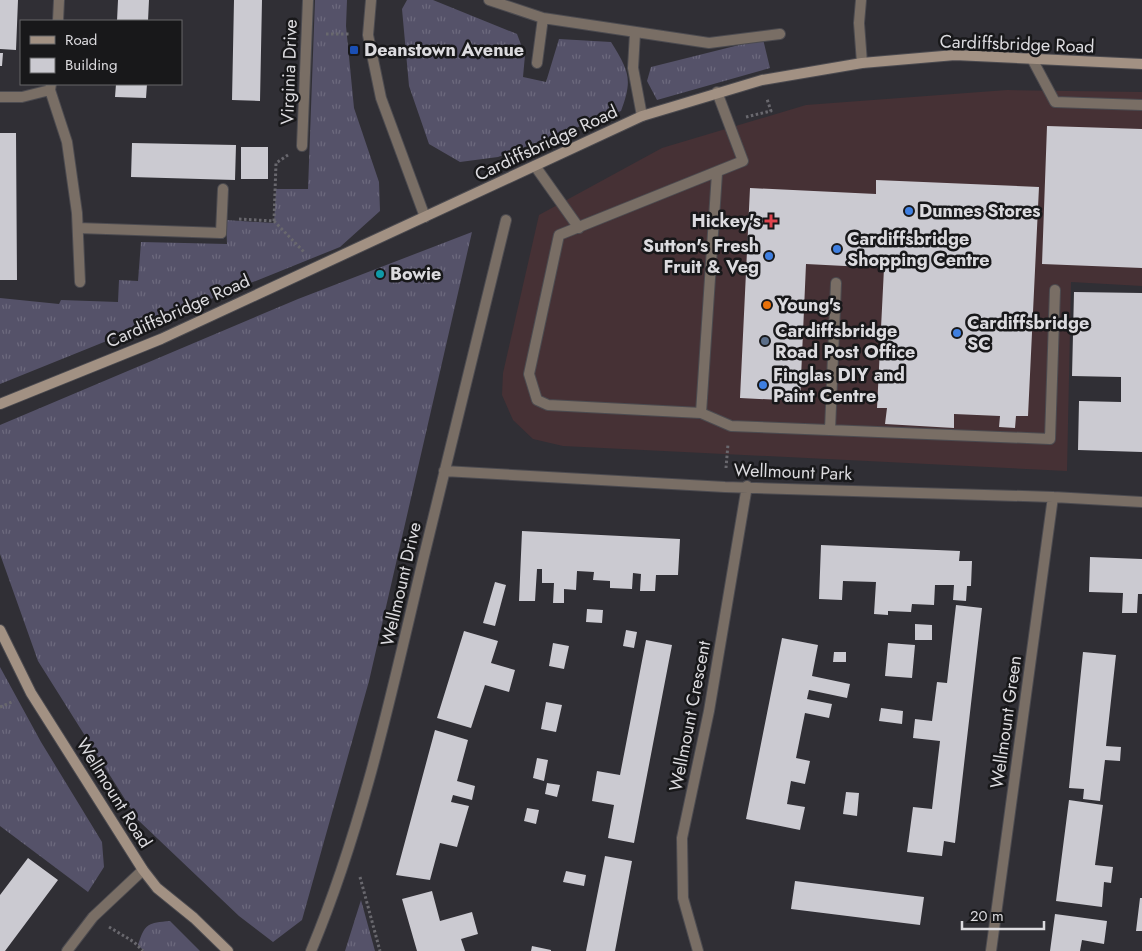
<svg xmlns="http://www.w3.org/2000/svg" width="1142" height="951" font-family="Jost,sans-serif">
	<defs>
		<pattern id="grass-tufts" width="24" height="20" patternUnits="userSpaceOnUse" patternTransform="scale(1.25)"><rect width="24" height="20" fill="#555269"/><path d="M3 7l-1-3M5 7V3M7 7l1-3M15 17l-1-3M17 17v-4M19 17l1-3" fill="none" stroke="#6d6a7e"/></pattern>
	</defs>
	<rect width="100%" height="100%" fill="#302f35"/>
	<path fill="#463135" d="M1007,90L1142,92V286L1071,282L1067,471L563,446L533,439L513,420L502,395L503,373L539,215L662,148L806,105Z"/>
	<path fill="url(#grass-tufts)" d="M315,0H347L346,26L354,108L379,182L380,211L340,247L0,384V298L59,304L61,300L118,302L119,280L138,281L141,242L227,244L226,220L274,223L276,189H308Z
		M407,0H433L517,34L525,55L523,77L546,82L559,39L611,42C629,71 633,79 621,111L498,157L460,162L429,144L409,86L402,9Z
		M763,39L770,68L657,100L647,81L651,67Z
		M472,232L369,681L302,920L273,942L239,916L138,820L38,661L0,554V425L298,299Z
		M0,667L41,742L102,842L104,867L88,892L0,826Z
		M361,900L375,951H345Z
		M170,921L200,951H144L138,945C145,923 148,923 170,921Z"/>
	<path fill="#cbcad1" d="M0,0H18L16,50L0,49Z
		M118,0H149L148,21H117Z
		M234,0H262L260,101L232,100Z
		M0,53H3L2,66H0Z
		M116,84H147L146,98L115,97Z
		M1047,126L1142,129V268L1042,264Z
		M0,133H16L17,280H0Z
		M132,143L236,145L235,180L131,177Z
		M241,147H268V179H241Z
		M876,180L1039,187L1028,416H1016L1015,428L999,427L1000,416L954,414V428L885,424L887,408H877L884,268L806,264L800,401L740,398L750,188L876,194Z
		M1074,292L1142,293V452L1078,450L1079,401L1121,402V377L1072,376Z
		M522,531L680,539L678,575H656L655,591H640L641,574L633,573L632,589L610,588V581L593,580L594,572L577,571L576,590L564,589V603H553L554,583H542V569H537L535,601H519Z
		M821,545L960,551L959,561H972L971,586H967L966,601L953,600L954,585H935L934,605L912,604L911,612L888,611V615L874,614L876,582L843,581L842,600L819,599Z
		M1090,557L1142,559V594H1138L1137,613H1122L1123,593L1089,592Z
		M495,582L506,585L495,626L483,623Z
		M956,605L982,608L955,843L944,841L942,856L907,852L913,807L932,809L940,741L913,738L915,719L932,721L937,682L947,683Z
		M587,609L603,610L602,623L586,622Z
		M915,624L932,625V640H915Z
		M626,630L637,632L634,648L623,646Z
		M464,631L498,641L491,663L515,670L509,692L485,685L471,728L437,718Z
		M782,638L818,645L812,676L850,684L847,698L809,690L807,699L832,704L829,718L805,713L796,758L810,761L805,784L791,781L787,804L805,807L800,830L746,819Z
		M646,640L672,645L634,843L608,838L614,805L592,801L597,771L620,775Z
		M553,643L569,646L564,669L549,666Z
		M888,643L915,645L912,678L885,676Z
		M834,652H846V662H833Z
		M1083,652L1116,655L1106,746L1121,747L1120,761L1105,760L1100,801L1083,799L1084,789L1069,788Z
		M546,702L562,705L556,732L541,729Z
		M881,708L903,711L902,724L879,721Z
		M435,730L468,740L457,781L475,786L472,800L453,795L451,802L469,806L457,847L440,843L430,880L396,875Z
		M537,758L548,760L544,781L533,778Z
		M547,783L560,785L557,797L545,794Z
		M846,792L859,793L857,816L843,814Z
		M1069,800L1103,805L1095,865L1113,867L1111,883L1104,882L1102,907L1056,901Z
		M527,808L539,810L536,824L524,821Z
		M605,856L632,861L615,951H586Z
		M28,858L58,880L5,951H0V895Z
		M566,871L586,875L584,886L563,882Z
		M795,881L924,897L920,925L791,909Z
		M432,891L440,921L472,912L478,934L461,939L465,951H417L402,899Z
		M1140,898H1142V931H1136Z
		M1055,914L1107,921L1104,944L1082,940L1080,951H1050Z
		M532,946L551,950V951H531Z"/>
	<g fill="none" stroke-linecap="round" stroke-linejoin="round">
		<defs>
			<path id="lane" d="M717,92L743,161L559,235L529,374L537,400L548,405L701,413L731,426L1050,439L1055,290
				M535,166L579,228
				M221,233L223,189
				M701,413L717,173
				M830,430L836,283"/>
			<path id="street" d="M371,0L368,35L381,98L425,217
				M489,0L543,18L709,43L780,34
				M861,0L859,23L862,63
				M58,21L59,0
				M635,33L633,68L642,116
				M1031,57L1055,102L1142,105
				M537,63L543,18
				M50,90L67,142L77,213L80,282
				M0,97H22L50,90L51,84
				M302,146L308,0
				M78,228L221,233
				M444,471L725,487L1053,497L1142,502
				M67,951L93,917L143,870
				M311,951C363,827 392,691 423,560C450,446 479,333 506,220
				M698,951L683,898L682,838L709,711L747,486
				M991,951L1053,497"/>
			<path id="secondary" d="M0,404L161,339L642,116L762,80L862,63L955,55L1142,64
				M0,630L31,693L143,870L157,888L194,918L228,951"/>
		</defs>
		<use href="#lane" stroke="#4c4b50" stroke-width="12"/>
		<use href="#street" stroke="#4c4b50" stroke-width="12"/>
		<use href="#secondary" stroke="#4c4b50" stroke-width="12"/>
		<path stroke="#69686e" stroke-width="3" stroke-dasharray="2.5 2.5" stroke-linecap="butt" d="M326,34H350
			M746,117L771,111L767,99
			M239,219L274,221L304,252
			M274,221L276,163L288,155
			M726,468L728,444
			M0,707L14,701
			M360,877L380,951
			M109,927L134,942L143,951"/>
		<use href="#lane" stroke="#796e65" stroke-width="10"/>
		<use href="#street" stroke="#796e65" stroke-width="10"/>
		<use href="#secondary" stroke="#a29183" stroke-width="10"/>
	</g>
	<rect fill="#1a4fb4" stroke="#18181a" stroke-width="2" x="349" y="45" width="10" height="10" rx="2.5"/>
	<g fill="#3f7fe0" stroke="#18181a" stroke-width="2">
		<circle cx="909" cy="211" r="5"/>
		<circle cx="837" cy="249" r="5"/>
		<circle cx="769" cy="256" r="5"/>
		<circle cx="957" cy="333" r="5"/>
		<circle cx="763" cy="385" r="5"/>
	</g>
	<path fill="#e0444e" stroke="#18181a" stroke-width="2" d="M768.5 213.5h5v5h5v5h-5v5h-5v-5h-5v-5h5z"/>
	<circle fill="#0f9aa8" stroke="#18181a" stroke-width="2" cx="380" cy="274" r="5"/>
	<circle fill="#e8710a" stroke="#18181a" stroke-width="2" cx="767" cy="305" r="5"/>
	<circle fill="#5c6f8a" stroke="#18181a" stroke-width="2" cx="765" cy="341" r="5"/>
	<g text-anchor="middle" stroke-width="5" stroke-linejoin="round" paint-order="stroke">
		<g font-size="18" fill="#dcdbdf" stroke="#18181a">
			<text transform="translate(1017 44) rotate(2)" y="6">Cardiffsbridge Road</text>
			<text transform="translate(289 72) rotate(-88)" y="6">Virginia Drive</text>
			<text transform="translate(546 143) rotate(-25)" y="6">Cardiffsbridge Road</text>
			<text transform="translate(178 311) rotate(-24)" y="6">Cardiffsbridge Road</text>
			<text transform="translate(793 472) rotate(2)" y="6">Wellmount Park</text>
			<text transform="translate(401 584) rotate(-77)" y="6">Wellmount Drive</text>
			<text transform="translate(690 716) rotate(-79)" y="6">Wellmount Crescent</text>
			<text transform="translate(1006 722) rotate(-82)" y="6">Wellmount Green</text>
			<text transform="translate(114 793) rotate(58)" y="6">Wellmount Road</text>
		</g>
		<g font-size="18" font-weight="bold" fill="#dcdbdf" stroke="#18181a" text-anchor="start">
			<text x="364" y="56">Deanstown Avenue</text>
			<text x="919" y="217">Dunnes Stores</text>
			<text x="761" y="227" text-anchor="end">Hickey's</text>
			<text x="847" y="245">Cardiffsbridge<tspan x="847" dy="21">Shopping Centre</tspan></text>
			<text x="759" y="252" text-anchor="end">Sutton's Fresh<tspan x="759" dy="21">Fruit &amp; Veg</tspan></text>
			<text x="390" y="280">Bowie</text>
			<text x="777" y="311">Young's</text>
			<text x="967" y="329">Cardiffsbridge<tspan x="967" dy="21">SC</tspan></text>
			<text x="775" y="337">Cardiffsbridge<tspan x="775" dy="21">Road Post Office</tspan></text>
			<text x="773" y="381">Finglas DIY and<tspan x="773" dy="21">Paint Centre</tspan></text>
		</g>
	</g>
	<rect x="20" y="20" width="162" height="65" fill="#18181a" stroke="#666669"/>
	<rect x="30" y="36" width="25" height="8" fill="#a29183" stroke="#666669"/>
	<text x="65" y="45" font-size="15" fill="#dcdbdf">Road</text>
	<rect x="30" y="58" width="25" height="15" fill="#cbcad1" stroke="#666669"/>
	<text x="65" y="70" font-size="15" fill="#dcdbdf">Building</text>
	<path d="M962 921v8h82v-8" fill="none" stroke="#dcdbdf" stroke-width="2.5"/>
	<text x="970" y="921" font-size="15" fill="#dcdbdf" stroke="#18181a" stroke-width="4" paint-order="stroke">20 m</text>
</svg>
